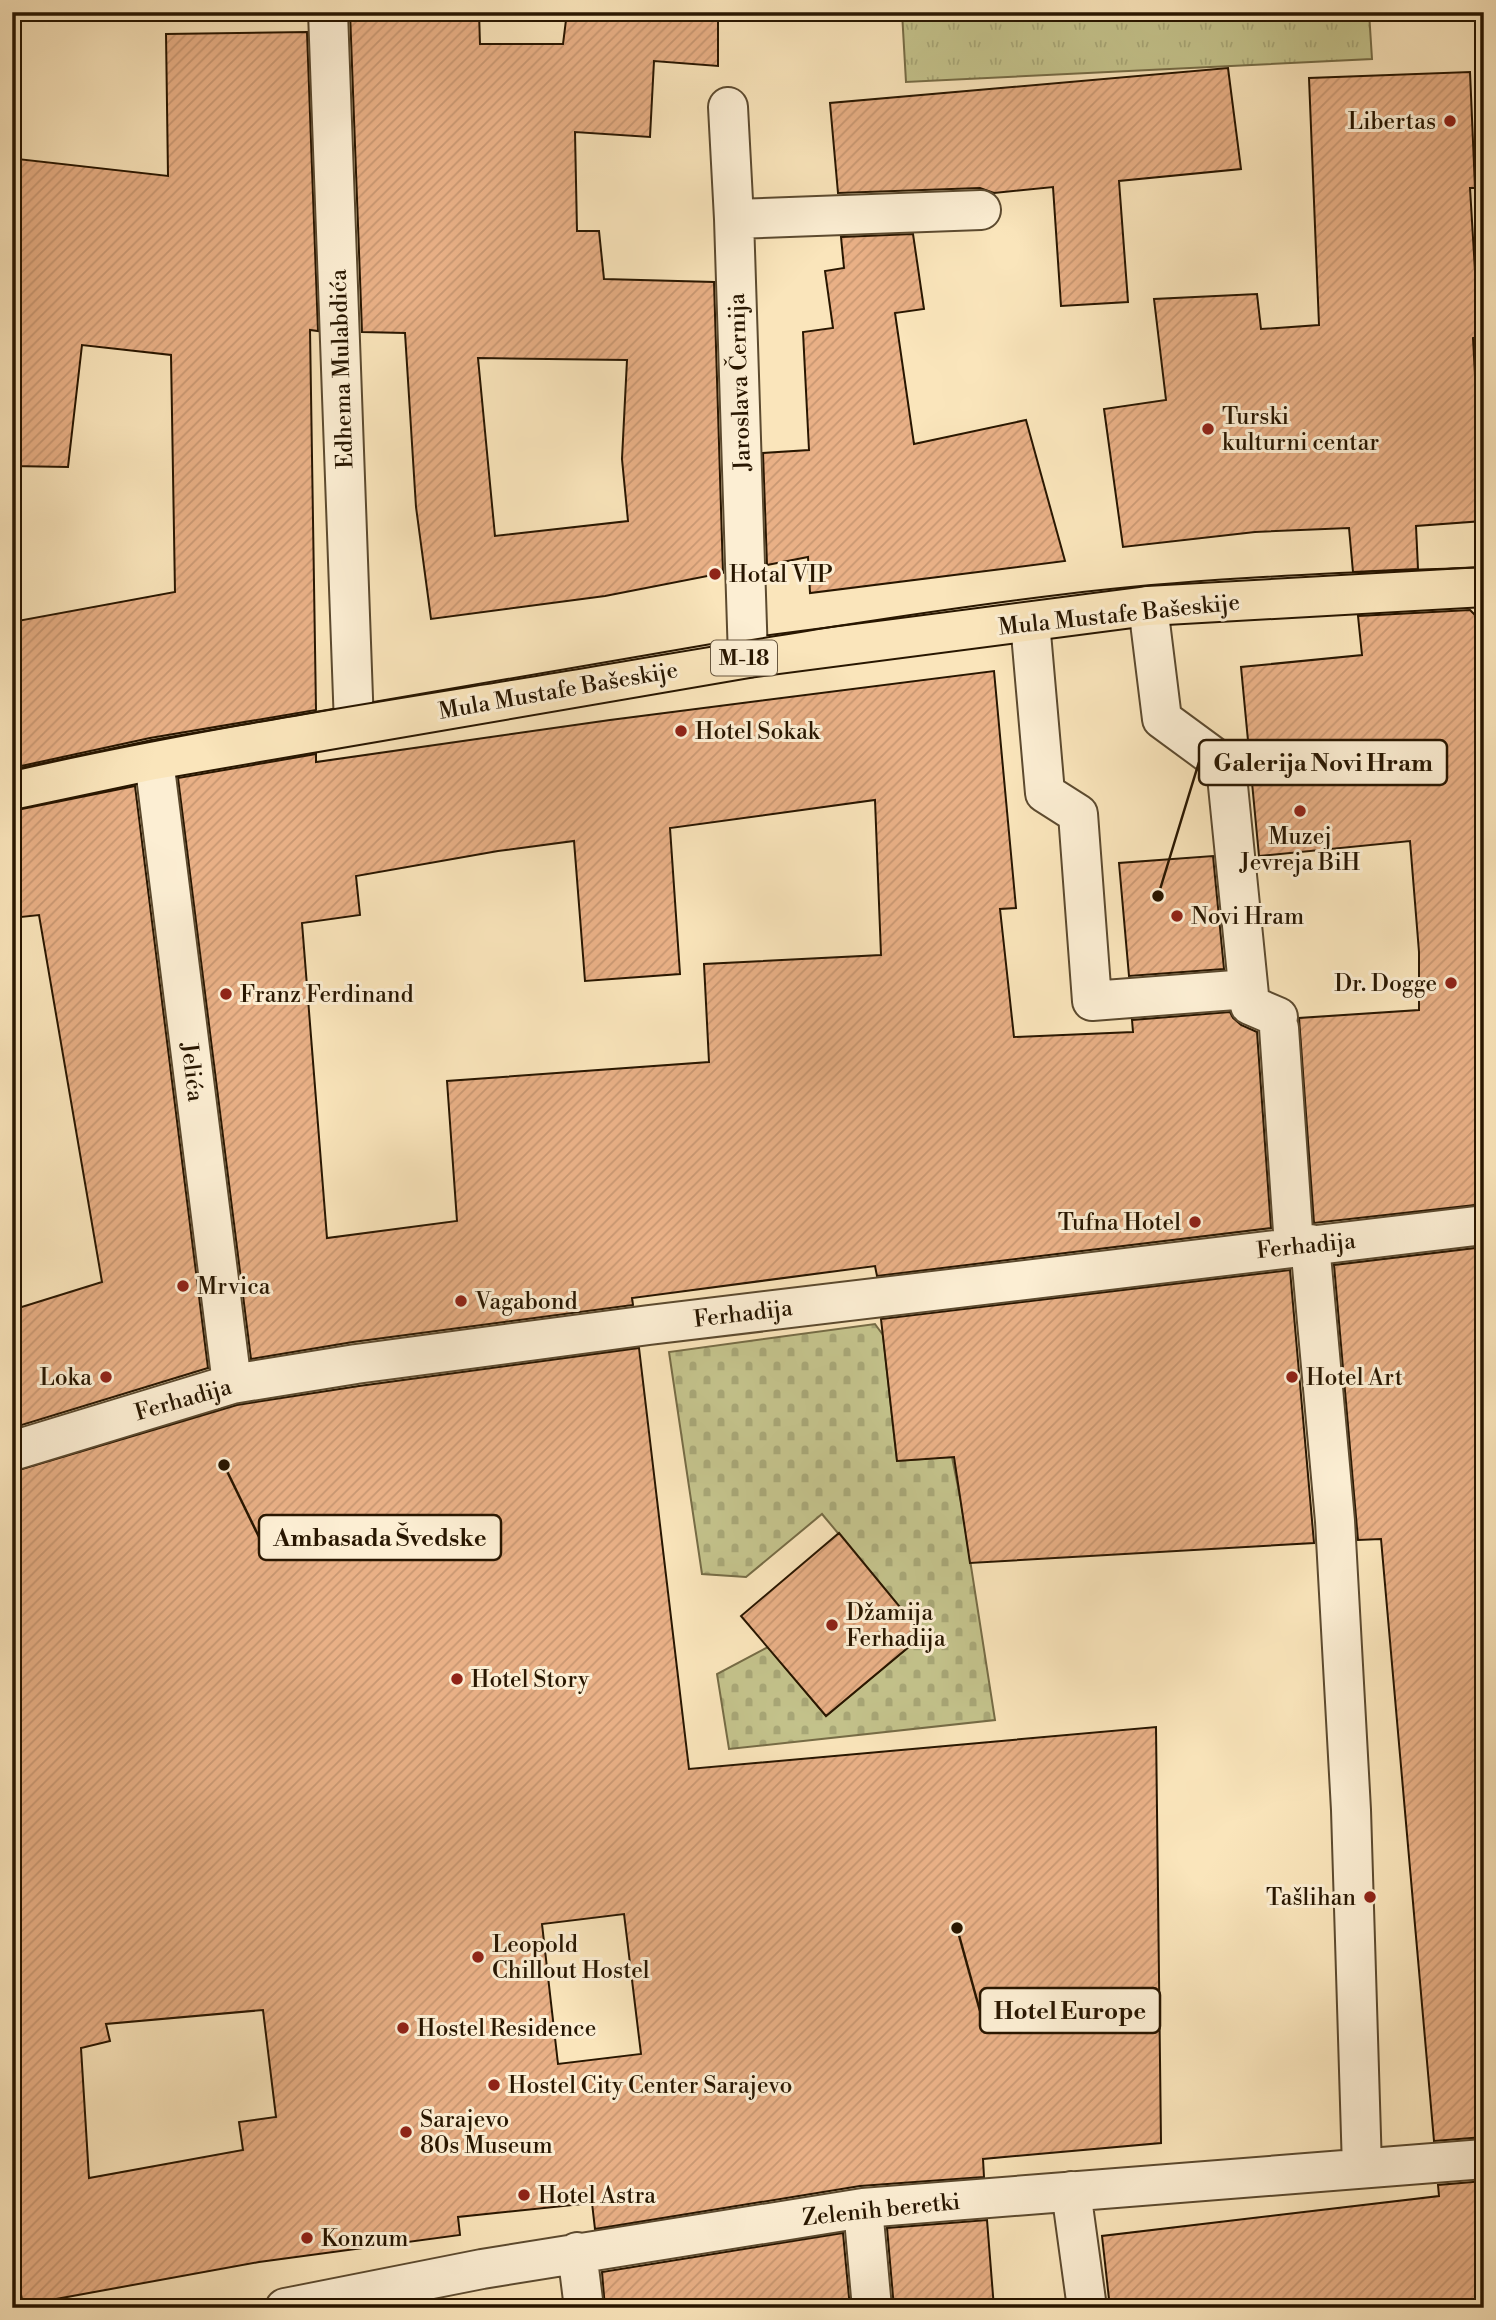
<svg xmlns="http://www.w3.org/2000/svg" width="1496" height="2320" font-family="'Libre Bodoni',serif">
	<defs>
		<pattern id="cemetery-stones" width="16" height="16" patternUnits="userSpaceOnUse" patternTransform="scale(1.75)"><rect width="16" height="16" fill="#c4c38c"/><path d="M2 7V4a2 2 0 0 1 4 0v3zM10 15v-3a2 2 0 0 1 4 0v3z" fill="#a8a777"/></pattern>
		<pattern id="park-tufts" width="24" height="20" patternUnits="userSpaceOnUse" patternTransform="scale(1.75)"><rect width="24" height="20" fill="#c4c38c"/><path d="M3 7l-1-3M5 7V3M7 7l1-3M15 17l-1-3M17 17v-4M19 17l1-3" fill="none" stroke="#a8a777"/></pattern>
		<pattern id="building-hatch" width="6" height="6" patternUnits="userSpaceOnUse" patternTransform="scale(1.75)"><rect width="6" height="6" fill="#e9b086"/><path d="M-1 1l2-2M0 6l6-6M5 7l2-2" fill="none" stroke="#c89772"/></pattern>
	</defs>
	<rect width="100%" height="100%" fill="#fae5bb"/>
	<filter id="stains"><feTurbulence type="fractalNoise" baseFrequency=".00286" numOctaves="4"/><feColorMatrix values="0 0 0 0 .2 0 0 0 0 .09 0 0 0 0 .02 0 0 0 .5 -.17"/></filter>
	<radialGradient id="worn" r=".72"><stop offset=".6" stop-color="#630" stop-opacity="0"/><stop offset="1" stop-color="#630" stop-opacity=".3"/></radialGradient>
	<path fill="url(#cemetery-stones)" stroke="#766c46" stroke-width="2" d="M875,1324L883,1335L897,1461L952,1457L961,1502L995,1720L729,1749L717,1674L768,1647L826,1716L923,1635L822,1514L746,1577L702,1574L669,1352Z"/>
	<path fill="url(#park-tufts)" stroke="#766c46" stroke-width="2" d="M902,12H1369L1372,59L906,82Z"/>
	<path fill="url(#building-hatch)" stroke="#281600" stroke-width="2" fill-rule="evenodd" d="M350,12H479L480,44H563L567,12H718V66L654,61L650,137L575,132L577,231H599L604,279L714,282L723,573L605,596L431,619L416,507L405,333L362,332ZM478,358L627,360L622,459L628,521L495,536Z
		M307,32L318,331L310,330L316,710L150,738L12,768V622L175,592L171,355L82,345L68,467L12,466V204L18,159L168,176L166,34Z
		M1228,68L1241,169L1119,181L1128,302L1061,306L1053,187L994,193L980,188L838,193L830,103Z
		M1470,72L1475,188H1470L1479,337L1473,338L1483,521L1416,526L1418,569L1353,572L1349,528L1255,532L1123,547L1104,409L1166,400L1154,299L1257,294L1261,329L1319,325L1309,78Z
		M913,234L924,309L895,313L914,444L1026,420L1065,561L810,593L808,557L767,565L763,453L809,450L803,332L833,328L825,271L844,268L841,237Z
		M1470,610L1484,624V1204L1314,1223L1299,1018L1419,1010V952L1410,841L1259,856L1241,667L1362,655L1358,616Z
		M994,671L1016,908L1000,909L1014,1037L1133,1032L1132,1020L1230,1012L1233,1018L1241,1025L1257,1032L1271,1228L877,1276L875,1266L632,1298L633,1305L353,1342L251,1359L178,778L316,754V762L610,720ZM875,800L881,955L704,964L709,1062L447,1081L457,1221L327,1238L302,923L360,915L356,876L498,851L574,841L585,981L680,974L670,828Z
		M135,786L208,1368L12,1428V1310L102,1282L39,915L12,918V811Z
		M1213,856L1224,969L1129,976L1119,863Z
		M1484,1247V2137L1434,2141L1381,1539L1358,1540L1334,1265Z
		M1290,1270L1314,1543L970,1563L954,1457L897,1461L881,1319Z
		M639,1348L689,1769L1156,1727L1161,2143L983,2159L984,2177L860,2186L595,2229L592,2203L458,2217L460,2235L259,2262L23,2305L12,2247V1472L237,1405L359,1386ZM624,1914L641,2054L558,2064L542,1924ZM263,2010L276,2117L239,2122L243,2150L89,2178L81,2048L110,2041L106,2024Z
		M839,1533L923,1635L826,1716L741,1616Z
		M1484,2181V2308H1110L1102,2236L1439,2196L1438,2185Z
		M987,2220L994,2308H894L887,2228Z
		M843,2233L850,2308H605L602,2272Z"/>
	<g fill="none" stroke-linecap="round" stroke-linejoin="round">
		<defs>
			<path id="minor" d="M328,12L354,725
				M728,107L734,219L748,658
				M734,219L981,210
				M1148,606L1162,719L1226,766L1250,1005L1278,1017
				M1030,622L1045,793L1078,814L1092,1001L1248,989
				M154,760L232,1384
				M1279,1028L1294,1246
				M1310,1244L1335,1521L1351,1810L1362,2168
				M12,1451L232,1384L356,1364L649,1325L1484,1225
				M1071,2191L1087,2308
				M863,2208L872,2308
				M577,2252L584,2308
				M285,2308L482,2269L863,2208L1484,2159"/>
			<path id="major" d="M12,790L154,760L748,658L1148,606L1484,587"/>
		</defs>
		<use href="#minor" stroke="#5c4a2f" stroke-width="42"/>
		<use href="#major" stroke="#281600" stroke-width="42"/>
		<use href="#minor" stroke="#fceed3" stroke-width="38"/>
		<use href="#major" stroke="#fae5bb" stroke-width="38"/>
		<path stroke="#281600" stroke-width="2" d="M12,771C187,731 365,704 542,675C716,646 891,615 1066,594C1205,577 1345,573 1484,567"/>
	</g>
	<g fill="#8f2418" stroke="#fceed3" stroke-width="2.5">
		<circle cx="1450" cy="121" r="7"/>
		<circle cx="1208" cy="429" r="7"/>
		<circle cx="715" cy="574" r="7"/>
		<circle cx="681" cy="731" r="7"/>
		<circle cx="1300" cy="811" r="7"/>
		<circle cx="1177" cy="916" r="7"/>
		<circle cx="1451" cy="983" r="7"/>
		<circle cx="226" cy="994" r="7"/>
		<circle cx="1195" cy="1222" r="7"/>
		<circle cx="183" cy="1286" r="7"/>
		<circle cx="461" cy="1301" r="7"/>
		<circle cx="106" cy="1377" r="7"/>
		<circle cx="1292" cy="1377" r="7"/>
		<circle cx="832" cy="1625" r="7"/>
		<circle cx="457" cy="1679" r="7"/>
		<circle cx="1370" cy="1897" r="7"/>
		<circle cx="478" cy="1957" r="7"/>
		<circle cx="403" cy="2028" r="7"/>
		<circle cx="494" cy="2085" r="7"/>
		<circle cx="406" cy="2132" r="7"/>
		<circle cx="524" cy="2195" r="7"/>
		<circle cx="307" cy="2238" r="7"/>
	</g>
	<g text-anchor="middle" stroke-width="6" stroke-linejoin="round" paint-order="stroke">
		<rect fill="#fceed3" stroke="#68573f" stroke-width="2" x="711" y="640.5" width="66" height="35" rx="5"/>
		<g font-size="21" font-weight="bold" fill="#281600">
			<text x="744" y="665">M-18</text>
		</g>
		<g font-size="23" fill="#281600" stroke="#fceed3" text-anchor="start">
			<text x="1436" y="129" text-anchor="end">Libertas</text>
			<text x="1222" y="424">Turski<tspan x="1222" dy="26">kulturni centar</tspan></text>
			<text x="729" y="582">Hotal VIP</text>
			<text x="695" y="739">Hotel Sokak</text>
			<text x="1300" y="844" text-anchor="middle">Muzej<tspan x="1300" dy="26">Jevreja BiH</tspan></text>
			<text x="1191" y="924">Novi Hram</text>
			<text x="1437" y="991" text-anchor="end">Dr. Dogge</text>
			<text x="240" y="1002">Franz Ferdinand</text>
			<text x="1181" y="1230" text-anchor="end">Tufna Hotel</text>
			<text x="197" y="1294">Mrvica</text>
			<text x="475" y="1309">Vagabond</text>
			<text x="92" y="1385" text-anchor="end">Loka</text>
			<text x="1306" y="1385">Hotel Art</text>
			<text x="846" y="1620">Džamija<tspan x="846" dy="26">Ferhadija</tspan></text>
			<text x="471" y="1687">Hotel Story</text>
			<text x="1356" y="1905" text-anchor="end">Tašlihan</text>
			<text x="492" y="1952">Leopold<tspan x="492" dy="26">Chillout Hostel</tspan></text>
			<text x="417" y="2036">Hostel Residence</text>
			<text x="508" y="2093">Hostel City Center Sarajevo</text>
			<text x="420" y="2127">Sarajevo<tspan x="420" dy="26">80s Museum</tspan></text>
			<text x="538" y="2203">Hotel Astra</text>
			<text x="321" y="2246">Konzum</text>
		</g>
		<g font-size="23" fill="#281600" stroke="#fceed3">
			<text transform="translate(341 369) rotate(-92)" y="8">Edhema Mulabdića</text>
			<text transform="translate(739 382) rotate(-92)" y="8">Jaroslava Černija</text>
			<text transform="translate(1119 614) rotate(-6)" y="8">Mula Mustafe Bašeskije</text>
			<text transform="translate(558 690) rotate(-10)" y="8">Mula Mustafe Bašeskije</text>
			<text transform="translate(193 1072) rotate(83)" y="8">Jelića</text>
			<text transform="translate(1306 1245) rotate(-6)" y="8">Ferhadija</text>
			<text transform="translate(743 1313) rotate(-7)" y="8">Ferhadija</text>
			<text transform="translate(183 1399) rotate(-16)" y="8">Ferhadija</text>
			<text transform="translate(881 2209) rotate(-6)" y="8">Zelenih beretki</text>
		</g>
	</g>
	<path fill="none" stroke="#281600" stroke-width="2.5" d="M1158 896L1199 762M224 1465L259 1537M957 1928L980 2011"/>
	<g fill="#281600" stroke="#fceed3" stroke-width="2.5">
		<circle cx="1158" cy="896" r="7"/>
		<circle cx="224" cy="1465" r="7"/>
		<circle cx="957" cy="1928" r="7"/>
	</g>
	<g fill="#fceed3" stroke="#281600" stroke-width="2.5">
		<rect x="1199" y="740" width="248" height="45" rx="7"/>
		<rect x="259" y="1515" width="242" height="45" rx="7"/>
		<rect x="980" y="1988" width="180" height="45" rx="7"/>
	</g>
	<g font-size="24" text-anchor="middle" font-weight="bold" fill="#281600">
		<text x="1323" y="771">Galerija Novi Hram</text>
		<text x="380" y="1546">Ambasada Švedske</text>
		<text x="1070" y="2019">Hotel Europe</text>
	</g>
	<rect width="1496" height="2320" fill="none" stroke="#fae5bb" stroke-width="42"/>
	<rect x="14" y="14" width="1468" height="2292" fill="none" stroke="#281600" stroke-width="3.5"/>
	<rect x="21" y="21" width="1454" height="2278" fill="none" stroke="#281600" stroke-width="2"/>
	<rect width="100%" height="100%" filter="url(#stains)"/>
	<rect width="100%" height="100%" fill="url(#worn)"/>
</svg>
